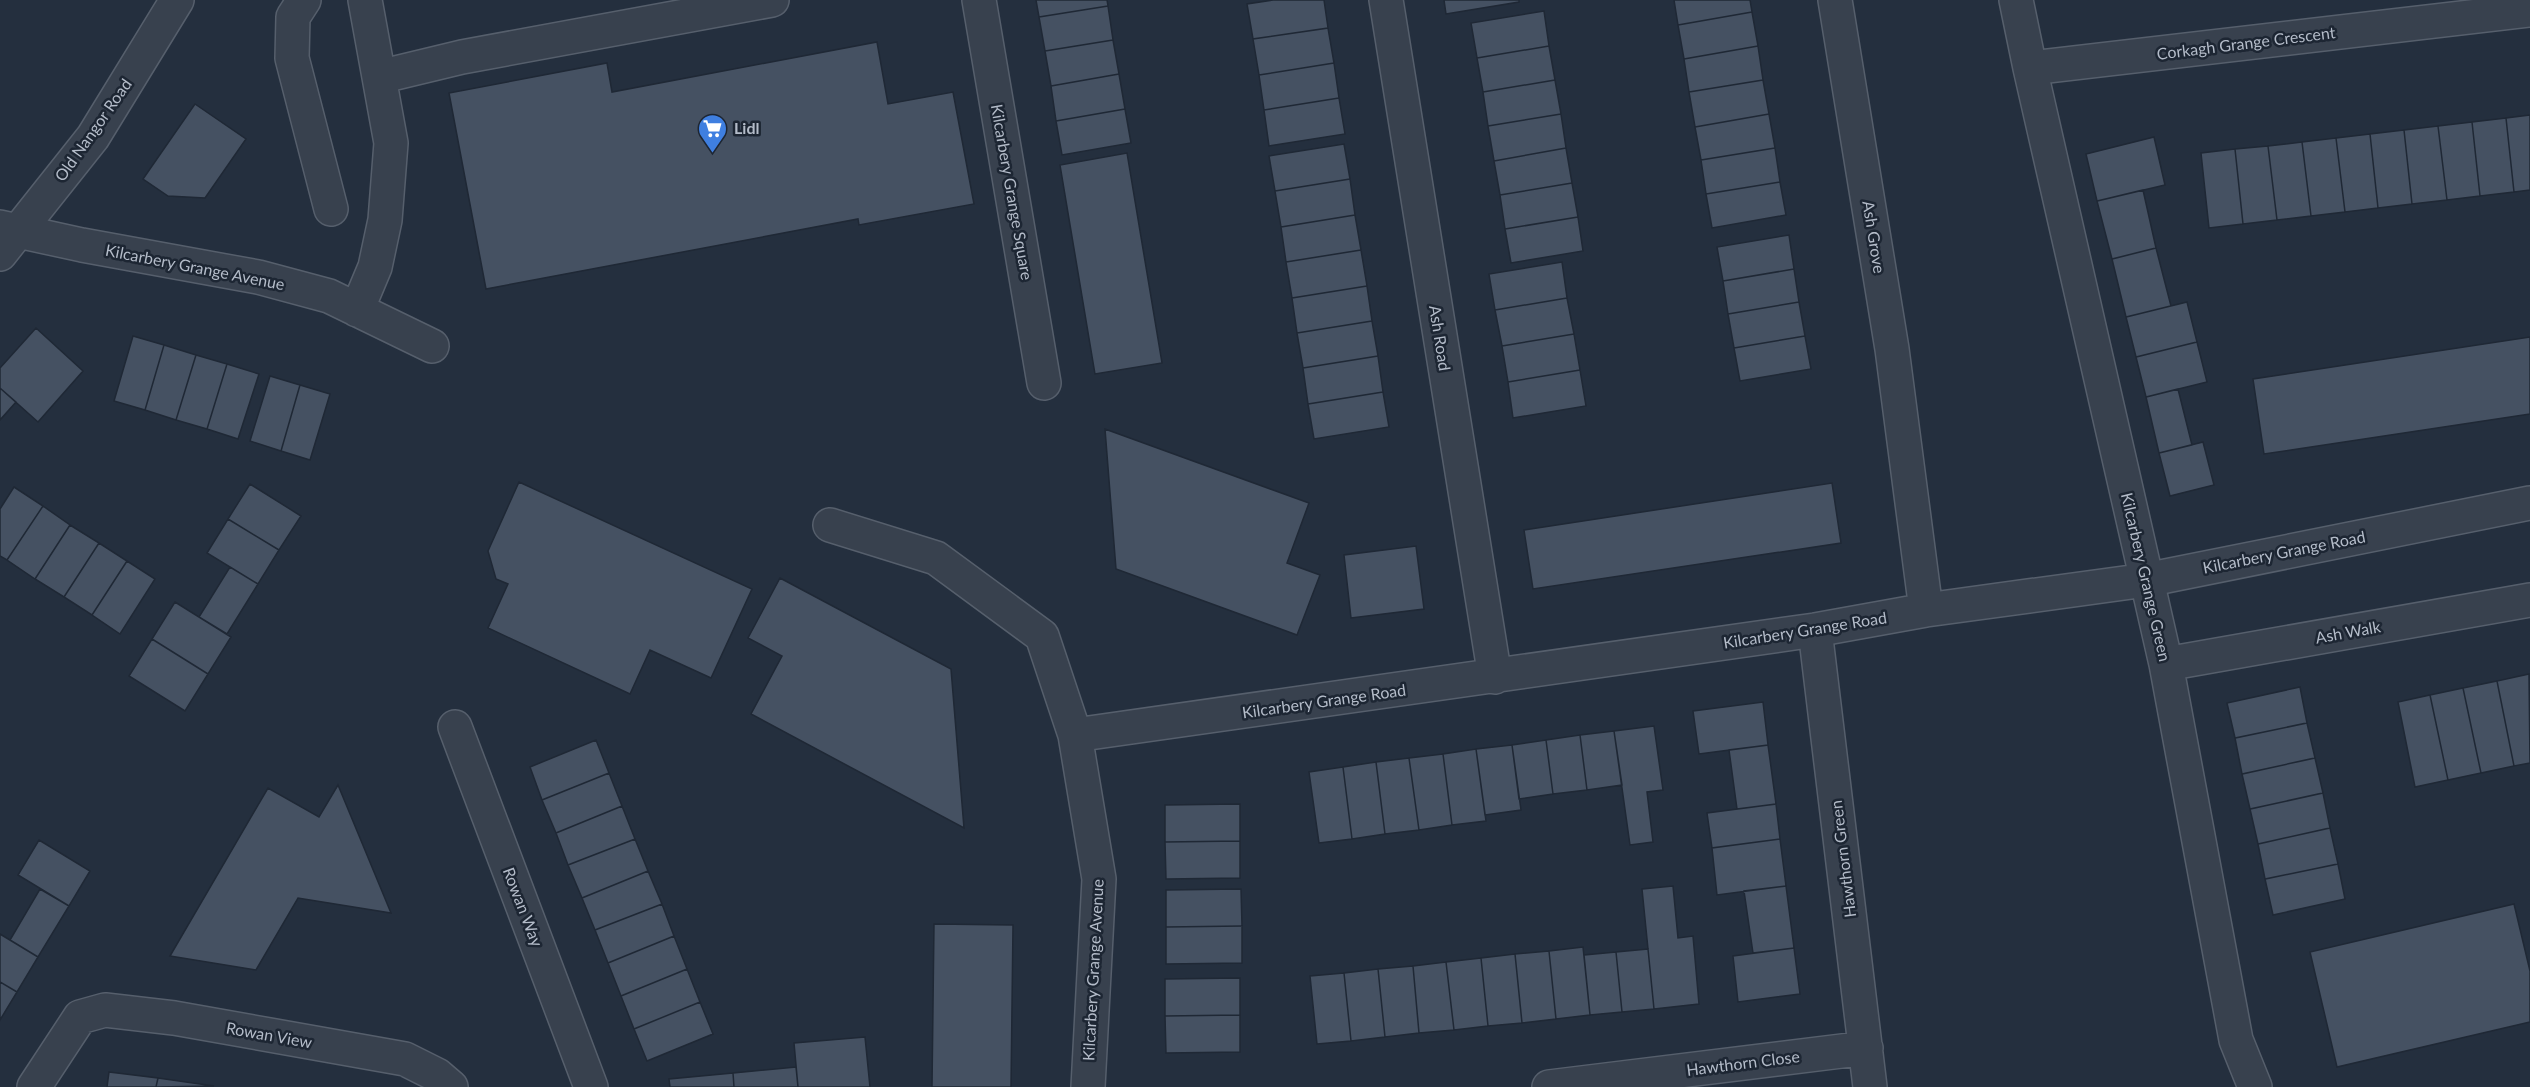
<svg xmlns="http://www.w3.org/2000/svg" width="2530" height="1087" font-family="Lato,sans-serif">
	<rect width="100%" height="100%" fill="#242f3e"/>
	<path fill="#455162" stroke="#1f2835" stroke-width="1.5" d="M1036,0H1107L1108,6L1039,17Z
		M1273,0H1324L1328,28L1253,39L1247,4Z
		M1444,0H1519V2L1446,14Z
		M1674,0H1750L1752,12L1678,25Z
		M1108,6L1113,40L1045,51L1039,17Z
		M1544,11L1549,46L1477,58L1471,23Z
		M1752,12L1758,46L1684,59L1678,25Z
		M1328,28L1334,63L1259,75L1253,39Z
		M1113,40L1119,74L1051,86L1045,51Z
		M877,42L888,104L953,92L974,204L859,225L858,219L486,289L449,93L607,63L612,92Z
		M1549,46L1555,80L1483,92L1477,58Z
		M1758,46L1763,80L1689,92L1684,59Z
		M1334,63L1339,98L1264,110L1259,75Z
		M1119,74L1125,109L1056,121L1051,86Z
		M1555,80L1561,114L1488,126L1483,92Z
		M1763,80L1769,114L1695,127L1689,92Z
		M1339,98L1345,134L1269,146L1264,110Z
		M195,104L246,139L205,198L168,196L143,179Z
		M1125,109L1131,143L1062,155L1056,121Z
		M1561,114L1566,148L1494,161L1488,126Z
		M1769,114L1775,148L1701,160L1695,127Z
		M2530,115V190L2514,192L2506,118Z
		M2506,118L2514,192L2480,196L2472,122Z
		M2472,122L2480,196L2447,200L2438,126Z
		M2438,126L2447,200L2412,204L2404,130Z
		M2404,130L2412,204L2378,208L2370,134Z
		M2370,134L2378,208L2345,212L2336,138Z
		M2154,137L2165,185L2097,201L2086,154Z
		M2336,138L2345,212L2311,216L2302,142Z
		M2302,142L2311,216L2277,220L2268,146Z
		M1344,144L1350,179L1275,191L1269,156Z
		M2268,146L2277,220L2243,224L2235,149Z
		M1566,148L1572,183L1500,195L1494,161Z
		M1775,148L1780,182L1706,194L1701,160Z
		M2235,149L2243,224L2209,228L2201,153Z
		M1127,153L1162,363L1095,374L1060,165Z
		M1350,179L1355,215L1281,227L1275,191Z
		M1780,182L1786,215L1712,228L1706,194Z
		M1572,183L1578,217L1505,229L1500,195Z
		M2143,190L2156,248L2112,259L2097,201Z
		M1355,215L1361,250L1286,262L1281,227Z
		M1578,217L1583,251L1511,263L1505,229Z
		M1789,235L1794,269L1723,281L1717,247Z
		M2156,248L2171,306L2126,317L2112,259Z
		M1361,250L1367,286L1292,298L1286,262Z
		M1562,262L1567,298L1495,310L1489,274Z
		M1794,269L1799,302L1728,314L1723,281Z
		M1367,286L1372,321L1297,333L1292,298Z
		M1567,298L1574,334L1502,346L1495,310Z
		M1799,302L1805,336L1734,348L1728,314Z
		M2187,302L2197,342L2136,357L2126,317Z
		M1372,321L1378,356L1303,368L1297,333Z
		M36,328L83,371L38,422L0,388V368Z
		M1574,334L1580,370L1508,382L1502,346Z
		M133,336L164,345L145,410L114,401Z
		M1805,336L1811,369L1740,381L1734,348Z
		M2530,337V414L2264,454L2253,379Z
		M2197,342L2207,382L2146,397L2136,357Z
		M164,345L196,355L176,420L145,410Z
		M196,355L227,364L207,429L176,420Z
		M1378,356L1383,392L1308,404L1303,368Z
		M227,364L259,374L238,439L207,429Z
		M1580,370L1586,406L1513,418L1508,382Z
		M270,376L300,385L281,451L250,441Z
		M300,385L330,394L310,460L281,451Z
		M0,388L16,402L0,420Z
		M2178,389L2192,445L2159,453L2146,397Z
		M1383,392L1389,427L1314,439L1308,404Z
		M1105,429L1309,503L1287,563L1320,575L1297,635L1116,569Z
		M2203,442L2214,485L2170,496L2159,453Z
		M519,482L752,589L711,678L650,650L630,694L488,628L508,584L496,579L488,551Z
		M1832,483L1841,543L1533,589L1524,530Z
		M250,484L301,516L279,550L228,519Z
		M14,487L43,506L7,560L0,556V509Z
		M43,506L70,525L35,579L7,560Z
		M228,519L279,550L258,584L207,553Z
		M70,525L99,543L64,597L35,579Z
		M99,543L127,561L92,615L64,597Z
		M1416,546L1424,609L1351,618L1344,555Z
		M127,561L155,579L120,634L92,615Z
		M230,567L258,584L227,634L199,617Z
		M780,578L951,669L964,828L751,714L782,656L748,638Z
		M175,602L231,637L208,674L152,639Z
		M152,639L208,674L185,711L129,676Z
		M2529,674L2530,763L2514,766L2497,681Z
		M2497,681L2514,766L2481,773L2463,688Z
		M2300,687L2307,723L2235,738L2227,703Z
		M2463,688L2481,773L2448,780L2430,695Z
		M2430,695L2448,780L2415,787L2398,702Z
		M1763,702L1768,745L1699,754L1693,711Z
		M2307,723L2315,758L2242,774L2235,738Z
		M1654,726L1663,790L1647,792L1653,842L1630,845L1614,731Z
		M1614,731L1622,785L1587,790L1580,735Z
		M1580,735L1587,790L1553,794L1546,740Z
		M596,740L609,773L542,800L530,767Z
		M1546,740L1553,794L1519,799L1512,745Z
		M1512,745L1521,810L1485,815L1476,749Z
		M1768,745L1776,804L1737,809L1729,750Z
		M1476,749L1486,821L1452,825L1443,754Z
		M1443,754L1452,825L1419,830L1409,758Z
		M1409,758L1419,830L1385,834L1376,762Z
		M2315,758L2323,793L2250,809L2242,774Z
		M1376,762L1385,834L1352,839L1343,767Z
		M1343,767L1352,839L1319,843L1309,772Z
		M609,773L622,806L556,833L542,800Z
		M338,785L391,913L298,898L256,970L170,956L268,788L319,817Z
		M2323,793L2330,828L2258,844L2250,809Z
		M1240,804V841L1165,842V805Z
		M1776,804L1780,839L1712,848L1707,813Z
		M622,806L635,839L568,865L556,833Z
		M2330,828L2338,864L2265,879L2258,844Z
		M635,839L648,871L582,898L568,865Z
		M1780,839L1786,886L1717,895L1712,848Z
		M39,840L90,871L69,906L18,875Z
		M1240,841V878L1166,879L1165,842Z
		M2338,864L2345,899L2273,915L2265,879Z
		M648,871L662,904L595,930L582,898Z
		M1673,886L1678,938L1693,936L1699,1004L1654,1009L1642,889Z
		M1786,886L1794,948L1753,953L1744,891Z
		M40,889L69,906L38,957L10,940Z
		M1241,889L1242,926L1166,927V890Z
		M662,904L674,936L608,963L595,930Z
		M2514,904L2530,971V1022L2337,1067L2310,952Z
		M934,924L1013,925L1011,1087H932Z
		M1242,926V963L1166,964V927Z
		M0,934L38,957L17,992L0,982Z
		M674,936L687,969L621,996L608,963Z
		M1583,947L1590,1015L1556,1019L1549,951Z
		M1794,948L1800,994L1738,1002L1733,956Z
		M1648,949L1654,1009L1622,1012L1616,952Z
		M1549,951L1556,1019L1522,1023L1515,954Z
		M1616,952L1622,1012L1590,1015L1584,955Z
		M1515,954L1522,1023L1488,1026L1481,958Z
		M1481,958L1488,1026L1454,1030L1446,962Z
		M1446,962L1454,1030L1419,1033L1413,966Z
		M1413,966L1419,1033L1385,1037L1378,969Z
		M687,969L700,1002L634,1029L621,996Z
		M1378,969L1385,1037L1351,1041L1344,973Z
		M1344,973L1351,1041L1317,1044L1310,976Z
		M1240,978V1015L1165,1016V979Z
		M0,982L17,992L0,1020Z
		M700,1002L713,1034L647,1061L634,1029Z
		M1240,1015V1052L1166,1053L1165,1016Z
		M865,1037L870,1087H798L794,1043Z
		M796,1067L798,1087H734L733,1073Z
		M109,1072L158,1078L156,1087H107Z
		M733,1073L734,1087H670L669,1079Z
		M158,1078L214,1086L156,1087Z"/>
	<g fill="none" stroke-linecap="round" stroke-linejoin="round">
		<defs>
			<path id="minor" d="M304,0L293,17L292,58L331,209
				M979,0L1044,383
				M1386,0L1495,677
				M1835,0L1892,349L1926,610
				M2016,0L2030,68L2530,10
				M2030,68L2166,664L2236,1040L2255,1087
				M379,77L462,57L772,0
				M0,227L82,245L258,277L329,296L432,346
				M0,254L93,137L177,0
				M357,310L375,267L385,220L391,143L365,0
				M830,525L936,558L1042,636L1075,735L1099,879L1088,1087
				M1815,630L1870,1087
				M2166,664L2530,600
				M455,727L591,1087
				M1075,735L1815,630L1926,610L2146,580L2530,503
				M34,1087L80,1017L105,1010L174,1018L405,1059L437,1075L451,1087
				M1549,1087L1866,1048"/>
		</defs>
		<use href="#minor" stroke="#565f6c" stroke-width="36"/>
		<use href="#minor" stroke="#38414e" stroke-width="33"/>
	</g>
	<defs>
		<symbol id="supermarket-pin" viewBox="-11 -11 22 30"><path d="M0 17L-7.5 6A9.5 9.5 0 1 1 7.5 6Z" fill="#3f7fe0" stroke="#1d2633"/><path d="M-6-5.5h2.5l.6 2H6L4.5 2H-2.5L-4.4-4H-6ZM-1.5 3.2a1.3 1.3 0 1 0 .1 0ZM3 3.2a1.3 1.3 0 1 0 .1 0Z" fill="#fff"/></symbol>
	</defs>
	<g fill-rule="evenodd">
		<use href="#supermarket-pin" x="696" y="112" width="33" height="45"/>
	</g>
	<g text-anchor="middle" stroke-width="5" stroke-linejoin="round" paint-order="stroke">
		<g font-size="16" fill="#b4bcc9" stroke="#1d2633">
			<text transform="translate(2246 43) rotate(-7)" y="6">Corkagh Grange Crescent</text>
			<text transform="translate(93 130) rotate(-55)" y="6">Old Nangor Road</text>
			<text transform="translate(1012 192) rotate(80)" y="6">Kilcarbery Grange Square</text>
			<text transform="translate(1874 237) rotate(81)" y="6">Ash Grove</text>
			<text transform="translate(195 267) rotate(11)" y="6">Kilcarbery Grange Avenue</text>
			<text transform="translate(1440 338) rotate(81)" y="6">Ash Road</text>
			<text transform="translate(2284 552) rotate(-11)" y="6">Kilcarbery Grange Road</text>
			<text transform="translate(2146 577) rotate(77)" y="6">Kilcarbery Grange Green</text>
			<text transform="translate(1805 630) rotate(-9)" y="6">Kilcarbery Grange Road</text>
			<text transform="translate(2348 632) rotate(-10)" y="6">Ash Walk</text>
			<text transform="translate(1324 701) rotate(-8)" y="6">Kilcarbery Grange Road</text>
			<text transform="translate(1843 859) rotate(-97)" y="6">Hawthorn Green</text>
			<text transform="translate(523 907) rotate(69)" y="6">Rowan Way</text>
			<text transform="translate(1093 970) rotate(-87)" y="6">Kilcarbery Grange Avenue</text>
			<text transform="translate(269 1035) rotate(10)" y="6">Rowan View</text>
			<text transform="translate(1743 1063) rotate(-7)" y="6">Hawthorn Close</text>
		</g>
		<g font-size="16" font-weight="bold" fill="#b4bcc9" stroke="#1d2633" text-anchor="start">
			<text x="734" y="134">Lidl</text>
		</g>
	</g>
</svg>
